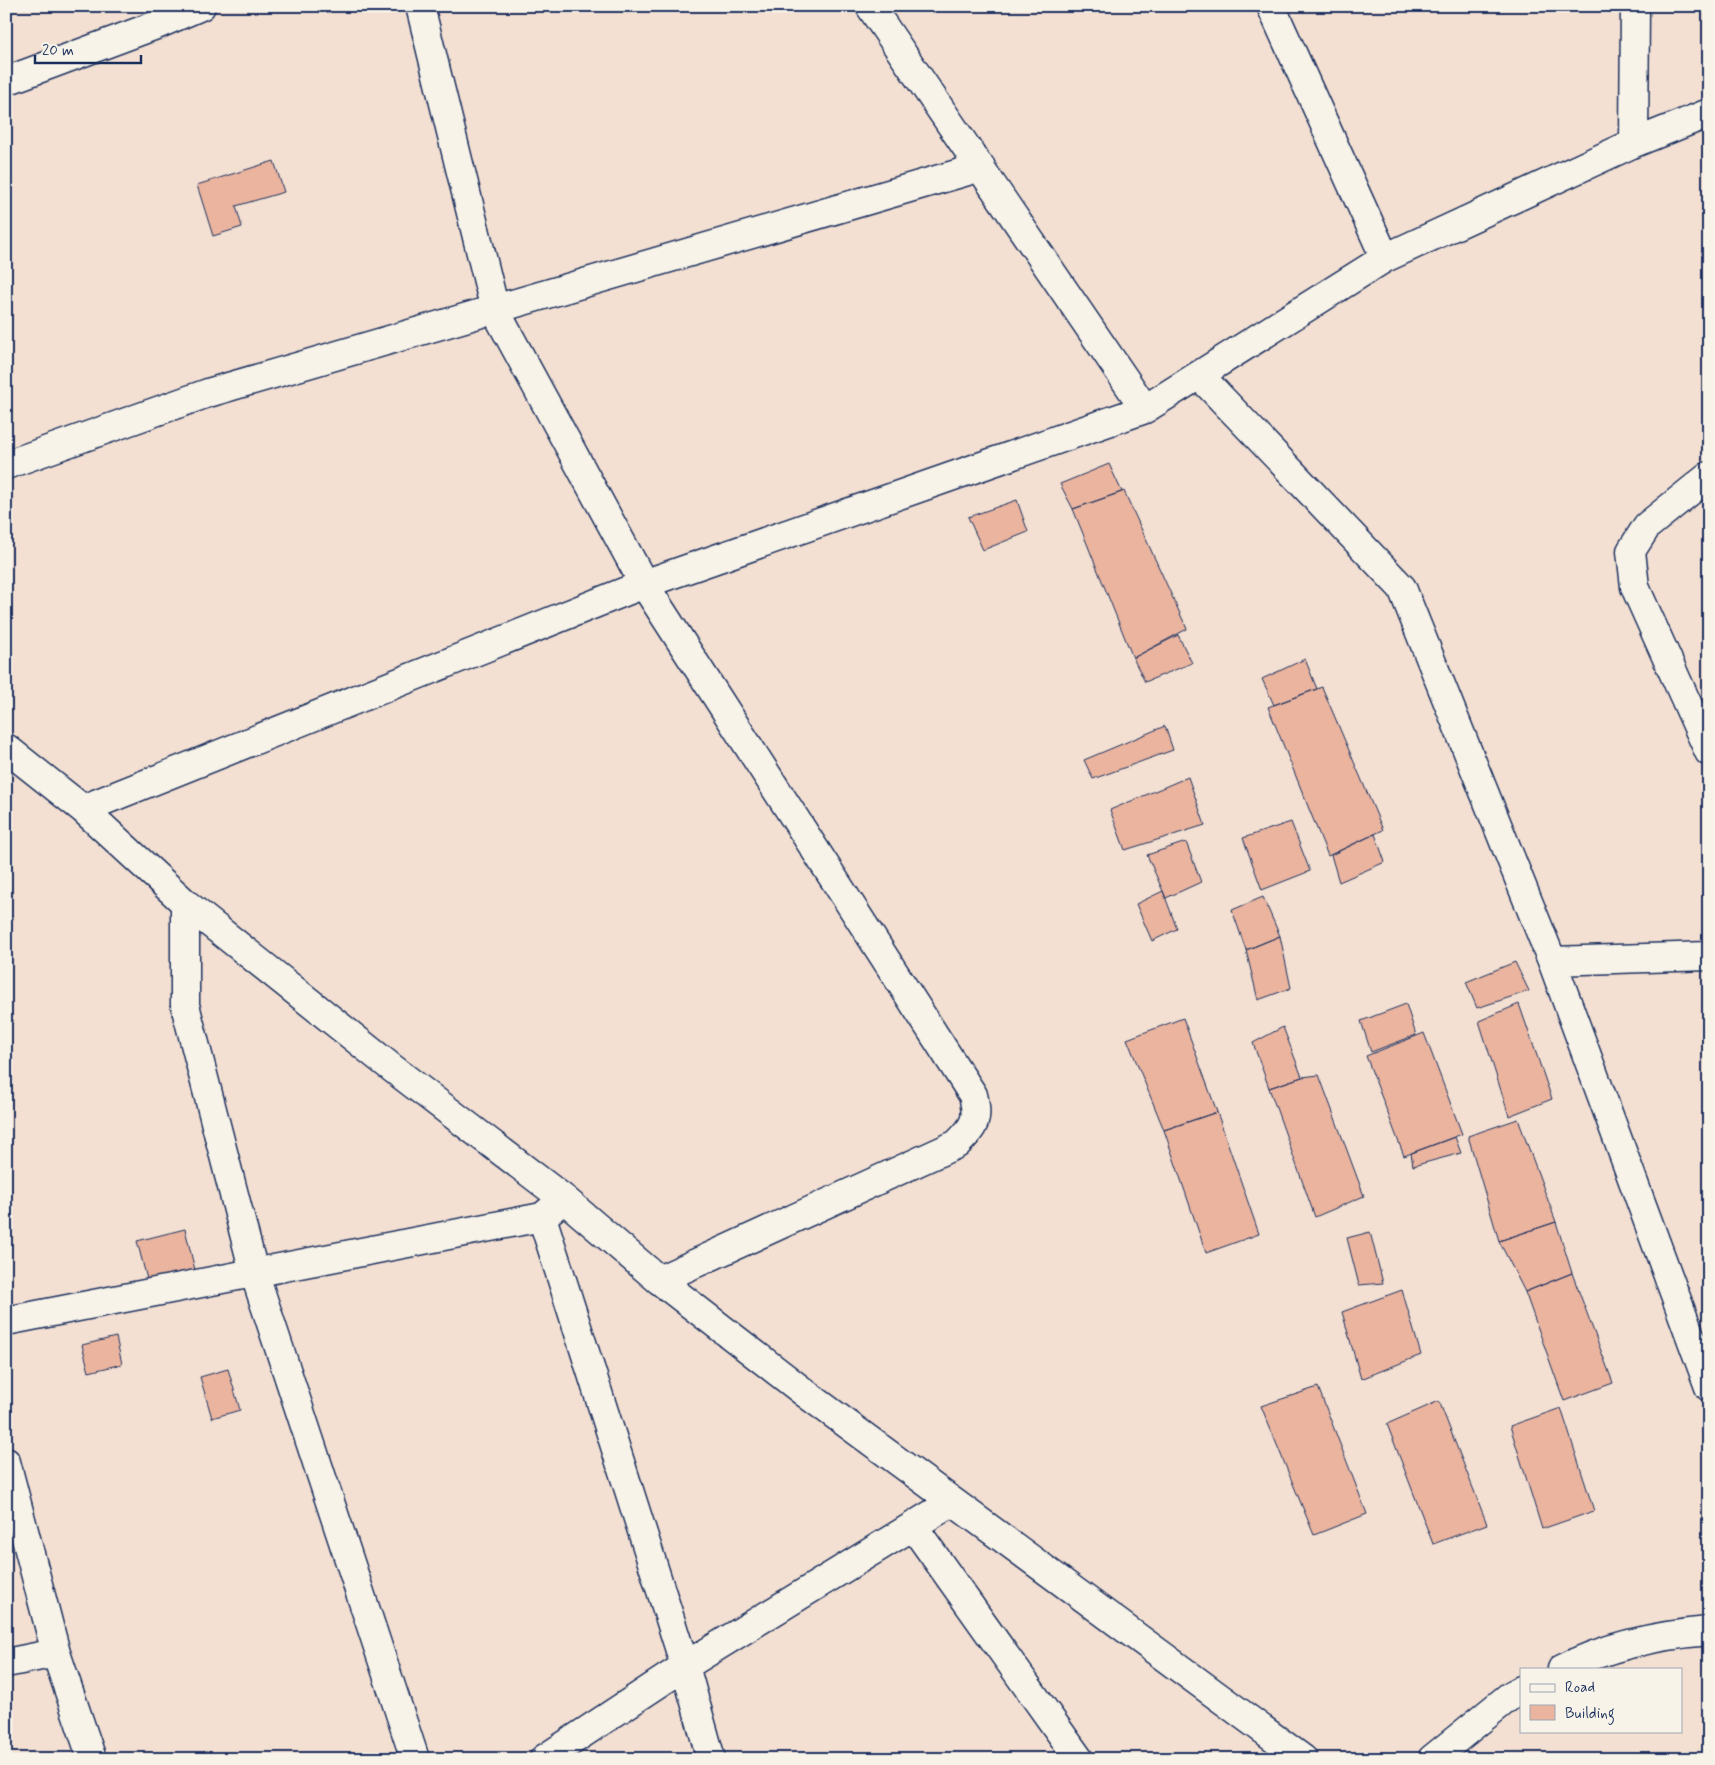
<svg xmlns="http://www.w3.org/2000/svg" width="1715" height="1765" font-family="Mynerve,sans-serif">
	<rect width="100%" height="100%" fill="#f3e0d2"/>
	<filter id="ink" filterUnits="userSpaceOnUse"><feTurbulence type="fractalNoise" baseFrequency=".02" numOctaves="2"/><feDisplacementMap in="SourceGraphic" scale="10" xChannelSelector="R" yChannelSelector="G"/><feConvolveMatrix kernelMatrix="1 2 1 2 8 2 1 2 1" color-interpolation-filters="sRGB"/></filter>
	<g filter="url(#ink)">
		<path fill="#eab49f" stroke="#1b2f5e" d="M274,161L284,192L236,206L242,227L213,236L197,185Z
			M1109,464L1122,492L1073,509L1060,484Z
			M1124,491L1187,629L1133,658L1073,509Z
			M1017,500L1028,532L983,550L968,517Z
			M1178,635L1192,663L1145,682L1133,658Z
			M1305,659L1317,689L1274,705L1262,679Z
			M1322,687L1383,830L1328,856L1268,707Z
			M1165,726L1173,750L1093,779L1084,760Z
			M1188,777L1205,825L1125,850L1110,810Z
			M1291,822L1310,871L1262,890L1243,838Z
			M1375,834L1385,862L1339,882L1331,855Z
			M1186,842L1201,882L1166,898L1147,855Z
			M1163,891L1177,929L1152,941L1136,904Z
			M1263,897L1280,936L1246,950L1232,910Z
			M1280,936L1291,988L1258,1000L1246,950Z
			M1515,962L1529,991L1477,1008L1466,982Z
			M1406,1004L1416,1035L1371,1052L1361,1021Z
			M1519,1004L1552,1099L1509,1116L1479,1021Z
			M1183,1018L1217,1112L1164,1130L1127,1039Z
			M1283,1027L1302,1077L1269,1088L1253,1043Z
			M1424,1033L1462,1134L1404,1156L1366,1056Z
			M1319,1075L1364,1196L1315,1217L1269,1088L1302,1077Z
			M1217,1112L1259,1234L1206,1253L1164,1130Z
			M1518,1119L1556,1222L1499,1241L1468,1136Z
			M1455,1137L1461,1153L1413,1166L1411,1153Z
			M1556,1222L1572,1273L1525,1292L1499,1241Z
			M185,1229L195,1270L148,1283L137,1241Z
			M1370,1232L1383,1283L1359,1285L1347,1238Z
			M1572,1273L1613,1383L1564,1401L1525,1292Z
			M1402,1290L1421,1355L1361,1379L1342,1312Z
			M116,1337L122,1364L89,1372L82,1345Z
			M228,1369L240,1410L212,1418L200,1377Z
			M1318,1387L1367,1514L1314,1535L1261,1406Z
			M1439,1401L1487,1524L1433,1544L1387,1424Z
			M1561,1408L1594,1511L1542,1529L1510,1426Z"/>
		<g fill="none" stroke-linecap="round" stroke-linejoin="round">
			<defs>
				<path id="minor" d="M420,6L495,310L644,584L973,1095C979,1120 975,1126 957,1144L659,1280
					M870,6L1145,409
					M1271,6L1385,258
					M6,81L159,24L201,6
					M1634,143L1635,6
					M1199,375L1402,588L1552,961L1709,1387
					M6,465L208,393L981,167
					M1709,476L1647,526L1631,551L1635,587L1709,752
					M6,748L83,809L185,903L392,1068L564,1199L659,1280L805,1393L1303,1759
					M83,809L644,584L1145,409L1385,258L1634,143L1709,113
					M185,903V1005L254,1272L415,1759
					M1552,961L1709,956
					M542,1217L685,1666L711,1759
					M6,1321L542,1217L564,1199
					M6,1462L56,1653L92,1759
					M913,1526L1079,1759
					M6,1663L56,1653
					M1562,1669C1607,1646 1660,1635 1709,1631
					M544,1759L685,1666L952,1502
					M1432,1759L1510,1696L1521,1690"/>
			</defs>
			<use href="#minor" stroke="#1b2f5e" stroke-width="31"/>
			<use href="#minor" stroke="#f7f3e8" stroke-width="28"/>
		</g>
	</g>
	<rect width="1715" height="1765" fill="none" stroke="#f7f3e8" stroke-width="25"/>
	<rect x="12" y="12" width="1690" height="1740" fill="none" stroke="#1b2f5e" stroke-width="2" filter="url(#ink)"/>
	<rect x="1520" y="1668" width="162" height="65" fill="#f7f3e8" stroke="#9fa5b1"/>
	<rect x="1530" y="1684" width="25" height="8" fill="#f7f3e8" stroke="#9fa5b1"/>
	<text x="1565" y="1692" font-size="15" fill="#1b2f5e">Road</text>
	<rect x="1530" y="1705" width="25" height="15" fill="#eab49f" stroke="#9fa5b1"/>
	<text x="1565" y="1718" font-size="15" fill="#1b2f5e">Building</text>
	<path d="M35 55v8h106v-8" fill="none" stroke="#1b2f5e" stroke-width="2.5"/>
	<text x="42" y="55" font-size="15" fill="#1b2f5e" stroke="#f7f3e8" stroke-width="4" paint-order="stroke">20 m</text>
</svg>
